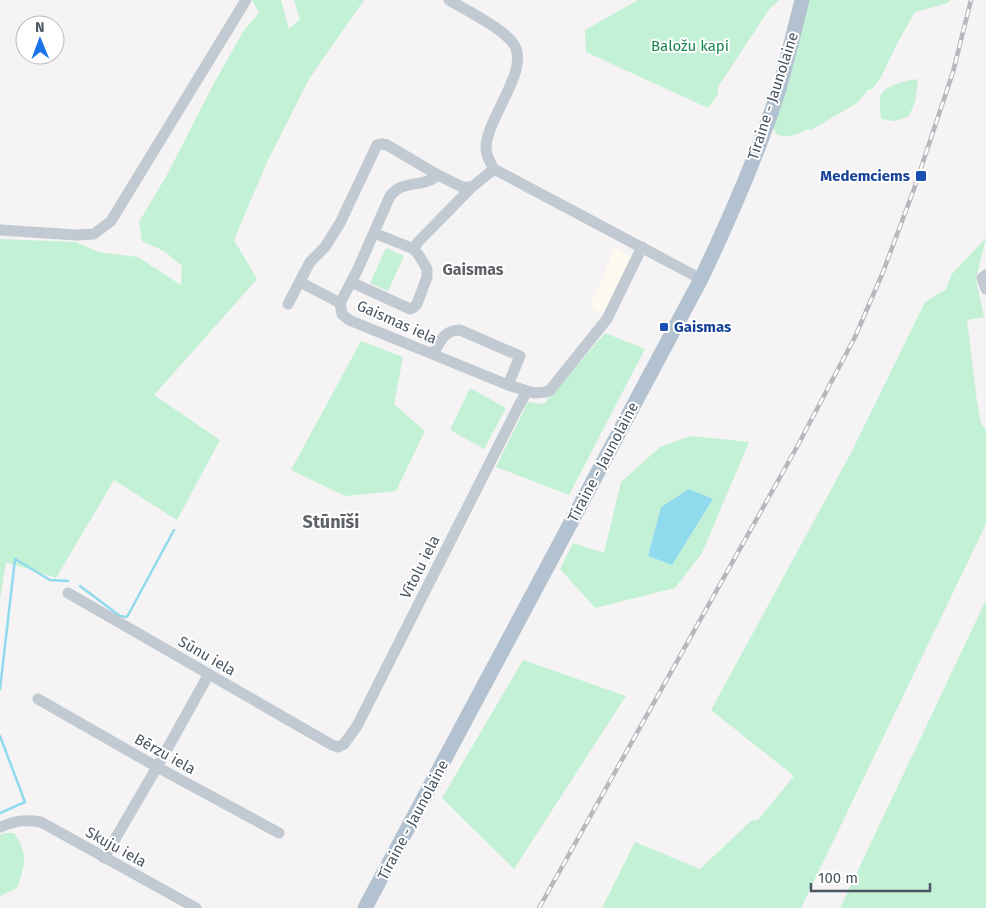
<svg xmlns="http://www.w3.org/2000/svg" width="986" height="908" font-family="'Fira Sans',sans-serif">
	<rect width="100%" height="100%" fill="#f5f3f3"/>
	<path fill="#fdf9ef" d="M615,247L640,262L617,310L599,313L589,305L598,288Z"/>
	<path fill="#c3f1d5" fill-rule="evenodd" d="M252,0H281L289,29L300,19L294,0H364L309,79L267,162L234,240L257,279L154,395L220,440L177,520L114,480L56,578L6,562L0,599V239L76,242L98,252L138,257L181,285L182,266L164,251L142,241L139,222L168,173L213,85L244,30L259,13Z
		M638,0H780L770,8L718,87V94L708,108L586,52L585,30Z
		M809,0H950L948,3L915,12L897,44L880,79L872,89L868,90L857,103L811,130L809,129C798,134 788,139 776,134L774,129L773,123Z
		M916,79L918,82L915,102L909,116L895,121L881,119C881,112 878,101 881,95C885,85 907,81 916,79Z
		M986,238L976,279L984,317L967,320L977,402L981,423L986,430V524L801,908H602L635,842L700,869L752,820H758L794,776L711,710L851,453L925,302L946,289L951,275Z
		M386,248L404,256L388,291L370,283Z
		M605,333L645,349L569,495L496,467L528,402L544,404Z
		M361,341L403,357L394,404L425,431L396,491L345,496L291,470Z
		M470,388L506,408L484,449L450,430Z
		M691,436L749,442L702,553L675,588L595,608L560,569L573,543L604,553L621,482L660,447ZM689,489L713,499L672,565L648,556L661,507Z
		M986,600V908H840Z
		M523,660L626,696L514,869L442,798Z
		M4,833H14C29,855 25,864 17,888L0,896V835Z"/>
	<path fill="#90daee" d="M689,489L713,499L672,565L648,556L661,507Z"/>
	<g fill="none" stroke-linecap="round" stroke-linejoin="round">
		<path stroke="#90daee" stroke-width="2.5" d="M80,586L120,616L127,617L174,530
			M0,689L15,559L50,580L68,581
			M0,736L25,802L0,813"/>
		<path stroke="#c1cad2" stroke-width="11" d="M449,0C466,10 502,28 513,43C532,69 486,118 486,148C486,156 490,162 494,169L701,279
			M0,230L77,235L94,234L111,221L246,0
			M414,249L418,242L472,187L494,169
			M986,275L982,278L986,289
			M300,282L340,303
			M351,282L410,309L414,307L417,304L427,277V269L420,257L414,249L374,233
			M340,303L342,314L349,320L508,385L534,393L546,392L550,390L607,319L642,247
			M340,303L357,271L390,196C392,194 394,192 396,190C408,181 424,187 438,175
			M288,304L310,262L325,247L340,223L377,145L382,144L387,145L438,175L462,187H472
			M433,354C440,342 444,330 460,330L520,356L508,385
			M68,593L332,745L338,747L344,744L357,726L516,411L527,391
			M38,699L157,767L279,833
			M0,827C16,821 23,819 41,822L196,908
			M104,858L157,767L209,674"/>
		<path stroke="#b3c2d1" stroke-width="15" d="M365,908L701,279C730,218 757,157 778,92C787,62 794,31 802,0"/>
		<defs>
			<path id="rail" d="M539,908L798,445L855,337L883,272L914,189L953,72L971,0"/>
		</defs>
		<use href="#rail" stroke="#b5b8bd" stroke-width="4.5"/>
		<use href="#rail" stroke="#fff" stroke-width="2.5" stroke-dasharray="8" stroke-linecap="butt"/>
	</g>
	<g fill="#1a4fb4" stroke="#fff" stroke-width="2">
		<rect x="915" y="170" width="12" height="12" rx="2.5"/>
		<rect x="659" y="322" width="10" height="10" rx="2.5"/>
	</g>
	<g text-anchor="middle" stroke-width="4" stroke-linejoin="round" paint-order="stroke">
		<g font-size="15" fill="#17864f" stroke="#fff">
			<text x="690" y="51">Baložu kapi</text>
		</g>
		<g font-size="15" fill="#4a5661" stroke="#fff">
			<text transform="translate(773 96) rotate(-72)" y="5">Tīraine - Jaunolaine</text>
			<text transform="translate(397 322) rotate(24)" y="5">Gaismas iela</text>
			<text transform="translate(603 462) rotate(-62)" y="5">Tīraine - Jaunolaine</text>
			<text transform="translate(420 567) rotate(-63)" y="5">Vītolu iela</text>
			<text transform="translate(207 656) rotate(30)" y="5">Sūnu iela</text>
			<text transform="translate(165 754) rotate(29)" y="5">Bērzu iela</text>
			<text transform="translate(413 820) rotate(-62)" y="5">Tīraine - Jaunolaine</text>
			<text transform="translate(116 847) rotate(29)" y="5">Skuju iela</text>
		</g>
		<g font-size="15" font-weight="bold" fill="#164399" stroke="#fff" text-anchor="end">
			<text x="910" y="181">Medemciems</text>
			<text x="674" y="332" text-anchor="start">Gaismas</text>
		</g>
		<g font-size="16" font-weight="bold" fill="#5f6368" stroke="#fff">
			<text x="473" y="275">Gaismas</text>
		</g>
		<g font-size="18" font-weight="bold" fill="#5f6368" stroke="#fff">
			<text x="331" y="528">Stūnīši</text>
		</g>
	</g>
	<g transform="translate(40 40) rotate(359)"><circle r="24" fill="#ffffff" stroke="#b7bbc0"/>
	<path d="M0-4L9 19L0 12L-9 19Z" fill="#1a73e8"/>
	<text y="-8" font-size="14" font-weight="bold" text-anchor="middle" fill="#4a5661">N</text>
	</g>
	<path d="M811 883v8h119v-8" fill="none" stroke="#4a5661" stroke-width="2.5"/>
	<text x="818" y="883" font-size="15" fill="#4a5661" stroke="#ffffff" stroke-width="4" paint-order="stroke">100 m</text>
</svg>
